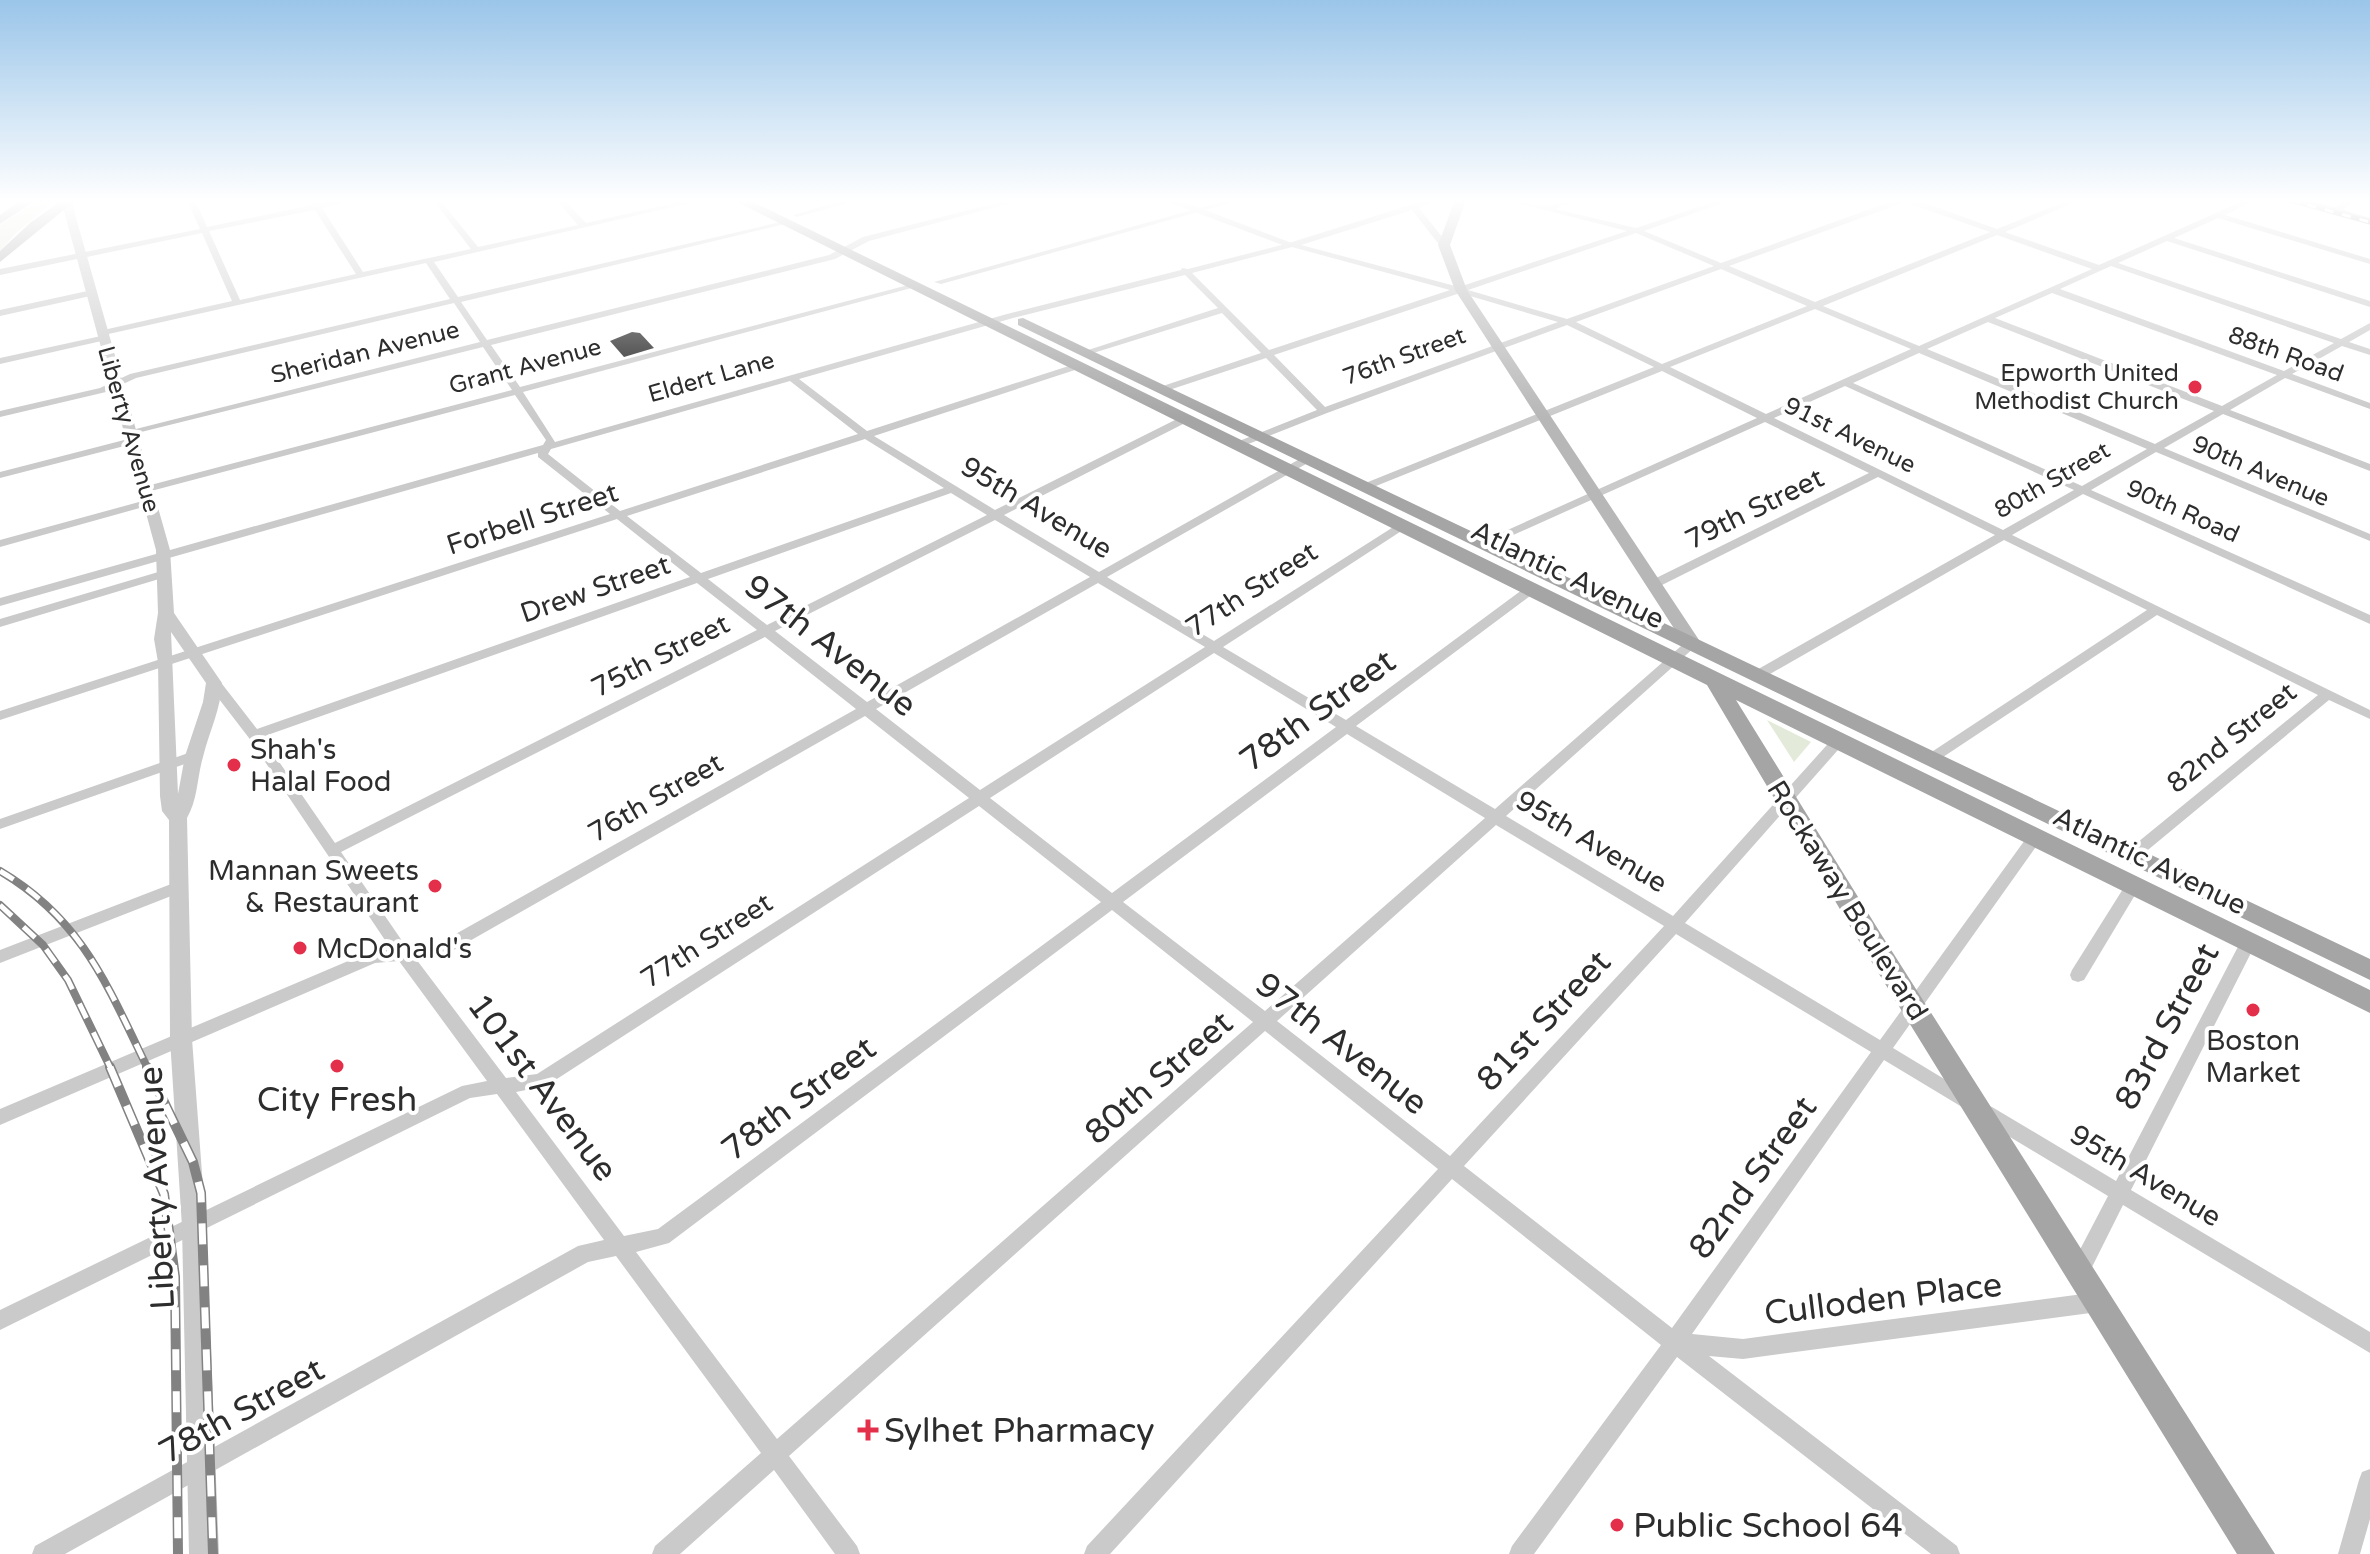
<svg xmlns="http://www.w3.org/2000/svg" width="2370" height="1554" font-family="'Varela Round',sans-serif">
	<rect width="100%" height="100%" fill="#fff"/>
	<path fill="#e4eada" d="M38,200H51L52,203L16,233L0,251V225Z
		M1767,720L1811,742L1794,762Z"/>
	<path fill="#141414" d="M632,332L640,333L654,348L624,357L610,341Z"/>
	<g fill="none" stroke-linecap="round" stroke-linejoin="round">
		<path fill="#cacaca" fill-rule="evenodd" d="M187,200H195L207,227L312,205L311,200H317L319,204L337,200H353L322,208L363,272L471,249L433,200H440L478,247L578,225L556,200H564L586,223L688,200H703L434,262L458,297L785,221L789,223L461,302L487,340L829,255L863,237L1008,200H1022L869,241L835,259L491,345L520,387L912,284L919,286L523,392L555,442L1007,314L1181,270L1182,268L1188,269L1289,243L1426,200H1438L1419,208L1447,243V247H1441L1412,210L1301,245L1459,287L1627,231L1507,200C1520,200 1533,206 1545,206C1555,206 1566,200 1577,200L1555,209L1636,228L1719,200H1731L1644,231L1721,263L1895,200H1916L1997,229L2069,200H2080L2005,232L2099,265L2245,200H2255L2225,215L2370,259V264L2218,218L2174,238L2370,301V307L2167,241L2118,263L2341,339L2370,323V330L2349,342L2370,349V355L2342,346L2292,374L2370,403V409L2285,378L2230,410L2370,464V471L2223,414L2164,448L2370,534V541L2156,452L2091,490L2370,615V624L2083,494L2012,535L2370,710V719L2329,700L2137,859H2127L2125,855L2127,851L2318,695L2157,615L1937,761H1927L1925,758L1927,755L2147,610L2004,540L1763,678H1753L1752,675L1753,672L1995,535L1878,477L1656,588H1648V582L1869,473L1765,422L1491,545H1483V541L1757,418L1662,371L1371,488H1363V484L1654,367L1567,325L1327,413L1238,448L1233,445L1234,443L1317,410L1266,358L1166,391H1160V387L1261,353L1222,313L1090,354L1082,352L1218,308L1185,275L1013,318L799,379L867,431L1075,364H1081V368L874,436L995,510L1181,417H1189V421L1004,515L1099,572L1305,456H1313V460L1107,577L1214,641L1398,524H1406V528L1223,647L1346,720L1526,587H1534V593L1356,726L1495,809L1688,640H1696L1698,643L1696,646L1506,816L1673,916L1835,736H1845L1847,739L1845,742L1685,923L1880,1040L2030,833H2040L2042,837L2040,841L1893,1048L1974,1097L1977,1102L1974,1107L1968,1110L1962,1107L1884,1060L1692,1334L1743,1339L2098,1292L2105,1295L2108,1302L2105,1309L2098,1312L1743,1359L1709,1356L1957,1546L1960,1554H1931L1677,1357L1534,1554H1509L1512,1546L1661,1345L1452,1179L1110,1554H1084L1087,1546L1438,1169L1265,1031L789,1456L857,1546L860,1554H835L774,1470L680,1554H652L655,1546L761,1453L616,1256L588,1262L65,1554H32L35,1546L578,1246L604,1240L497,1094L470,1098L0,1330V1310L462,1086L487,1081L399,961L375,963L0,1125V1109L367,953L391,949L249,738L209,686L208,683L209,680H219L257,729L690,577L617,519L0,720V711L610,514L538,457V453L0,606V598L543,445L546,440L515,395L151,491L147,492L142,489L143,487L512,390L483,347L129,435L124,432L480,342L454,303L136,378L106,392L0,417V411L100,388L130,374L450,299L426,263L104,335L108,338L106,340L0,364V358L101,336L97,333L99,331L232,301L202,233L0,275V269L200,229ZM1905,202L1990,232L1815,302L1729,266ZM315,210L356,274L240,300L209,231ZM1636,233L1714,266L1567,319L1468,290ZM1997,235L2092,269L1919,346L1823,306ZM1292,247L1450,290L1269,350L1192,273ZM2111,266L2334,343L2284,371L2060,289ZM1721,269L1807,306L1662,364L1576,322ZM1460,293L1558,322L1325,407L1274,355ZM2052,293L2277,375L2222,406L1995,318ZM1815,309L1911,349L1766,414L1670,367ZM1988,322L2214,411L2155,444L1927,349ZM1919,353L2147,449L2082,486L1853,383ZM790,381L858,434L620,511L548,454L551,449ZM1845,386L2074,490L2003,530L1774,418ZM865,439L944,488L701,573L627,516ZM951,493L987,515L767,625L708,579ZM995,520L1090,577L867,702L775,631ZM697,583L757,630L335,843L262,737ZM1098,583L1205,647L980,790L876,709ZM765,637L856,709L436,945L407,948L341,852ZM1214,653L1336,727L1112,893L990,798ZM865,716L969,798L537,1074L506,1078L416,959L445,955ZM1347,734L1485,818L1265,1011L1123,902ZM979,806L1101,902L658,1229L624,1236L516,1092L546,1086ZM1496,825L1664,926L1450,1156L1277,1021ZM1112,910L1253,1022L777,1439L636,1252L669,1243ZM1676,934L1871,1052L1672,1328L1464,1166Z
			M845,200H859L797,217L793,215Z
			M1228,200H1241L941,284L934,282Z
			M2346,200H2355L2339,213H2333V209Z
			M92,290L96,293L95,295L0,316V310Z
			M132,438L136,439V443L0,478V472Z
			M150,499L155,502L154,504L0,547V540Z
			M165,570L169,572V576L0,627V619Z
			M194,751L201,756L199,759L0,829V819Z
			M2133,879L2138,881L2141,885L2084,980L2078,982L2072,980L2070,975L2072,970L2128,881Z
			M179,881L184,883L187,887L184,891L0,963V950Z
			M2248,937L2254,939L2256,943L2131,1190L2370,1332V1353L2123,1205L2087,1277L2080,1279L2073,1277L2070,1270L2073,1263L2108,1196L1980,1119L1977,1113L1980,1107L1986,1105L1992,1107L2116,1181L2242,939Z
			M2370,1469V1519L2360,1554H2338L2359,1480L2362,1472Z"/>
		<path fill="#cacaca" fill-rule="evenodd" d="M61,200H71L170,550L174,613L222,683C221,709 209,732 203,757C197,777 198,799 187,818L192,1039L206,1227L219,1554H189L182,1227L170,1039L169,820L162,811L160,796L158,662L154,639L158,613L156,550ZM171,632L206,683L203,702L185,756L178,794Z
			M1163,200H1179L1297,245L1288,247Z"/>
		<path fill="#b7b7b7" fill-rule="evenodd" d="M1455,200H1466L1450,245L1467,290L1701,643L1698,647H1686L1455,290L1438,245Z
			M2291,200H2310L2370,218V224Z"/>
		<path fill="#a5a5a5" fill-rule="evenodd" d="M21,200H36L0,224V215Z
			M62,200H76L0,262V251L30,223Z
			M733,200H749L2370,990V1013L1736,700L1881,934L2275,1554H2237L1863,948L1707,685Z
			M1023,318L2370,959V980L1018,325V319Z"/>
		<defs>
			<path id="rail-far2" d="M2290,200L2370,222"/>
			<path id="rail-far1" d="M0,871C83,920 108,987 148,1069
				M0,905L43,945L68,980L111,1069"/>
			<path id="rail" d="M110,1067L164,1194L175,1277L178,1554
				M147,1067L193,1162L201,1193L213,1554"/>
		</defs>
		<use href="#rail-far2" stroke="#828282" stroke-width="5"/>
		<use href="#rail-far1" stroke="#828282" stroke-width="8"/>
		<use href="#rail" stroke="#828282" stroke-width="10"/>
		<use href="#rail-far2" stroke="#fff" stroke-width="3" stroke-dasharray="9" stroke-linecap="butt"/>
		<use href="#rail-far1" stroke="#fff" stroke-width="5" stroke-dasharray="16" stroke-linecap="butt"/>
		<use href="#rail" stroke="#fff" stroke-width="7" stroke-dasharray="21" stroke-linecap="butt"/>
	</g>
	<linearGradient id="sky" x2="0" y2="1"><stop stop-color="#9ac5e9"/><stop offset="0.48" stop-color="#fff"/><stop offset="1" stop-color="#fff" stop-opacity="0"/></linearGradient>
	<rect width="2370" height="418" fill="url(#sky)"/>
	<g fill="#e42f4b" stroke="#fff" stroke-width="3">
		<circle cx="2195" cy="387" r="8"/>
		<circle cx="234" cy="765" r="8"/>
		<circle cx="435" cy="886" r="8"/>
		<circle cx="300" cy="948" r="8"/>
		<circle cx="2253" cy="1010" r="8"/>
		<circle cx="337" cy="1066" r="8"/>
		<path d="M864 1418h8v8h8v8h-8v8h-8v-8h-8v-8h8z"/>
		<circle cx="1617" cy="1525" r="8"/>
	</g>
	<g text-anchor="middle" stroke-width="8" stroke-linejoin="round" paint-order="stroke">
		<g font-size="24" fill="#2d2d2d" stroke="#fff">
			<text transform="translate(365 352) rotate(-14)" y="8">Sheridan Avenue</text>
			<text transform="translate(2286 354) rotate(20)" y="8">88th Road</text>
			<text transform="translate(1404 356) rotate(-20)" y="8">76th Street</text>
			<text transform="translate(525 366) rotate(-15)" y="8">Grant Avenue</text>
			<text transform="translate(711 377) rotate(-16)" y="8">Eldert Lane</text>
			<text transform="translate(129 429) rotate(74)" y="8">Liberty Avenue</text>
			<text transform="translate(1850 435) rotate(26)" y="8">91st Avenue</text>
			<text transform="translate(2261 471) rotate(23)" y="8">90th Avenue</text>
			<text transform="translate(2052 480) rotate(-30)" y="8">80th Street</text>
			<text transform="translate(2183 511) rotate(24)" y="8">90th Road</text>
		</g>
		<g font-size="24" fill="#2d2d2d" stroke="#fff" text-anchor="end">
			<text x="2179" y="381">Epworth United<tspan x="2179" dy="28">Methodist Church</tspan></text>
		</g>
		<g font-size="28" fill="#2d2d2d" stroke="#fff">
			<text transform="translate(1037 507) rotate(31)" y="10">95th Avenue</text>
			<text transform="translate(1754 508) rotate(-26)" y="10">79th Street</text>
			<text transform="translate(532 518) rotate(-18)" y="10">Forbell Street</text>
			<text transform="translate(1568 574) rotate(26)" y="10">Atlantic Avenue</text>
			<text transform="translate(595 588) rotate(-19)" y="10">Drew Street</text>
			<text transform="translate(1251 589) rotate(-33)" y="10">77th Street</text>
			<text transform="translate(660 655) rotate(-27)" y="10">75th Street</text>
			<text transform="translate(2231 737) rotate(-39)" y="10">82nd Street</text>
			<text transform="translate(655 797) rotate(-30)" y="10">76th Street</text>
			<text transform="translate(1592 841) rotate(31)" y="10">95th Avenue</text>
			<text transform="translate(2150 860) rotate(26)" y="10">Atlantic Avenue</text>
			<text transform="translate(1848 900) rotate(58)" y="10">Rockaway Boulevard</text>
			<text transform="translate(706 940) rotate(-33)" y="10">77th Street</text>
			<text transform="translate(2146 1175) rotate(31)" y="10">95th Avenue</text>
		</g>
		<g font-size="28" fill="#2d2d2d" stroke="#fff" text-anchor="start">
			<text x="250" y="759">Shah's<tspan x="250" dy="32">Halal Food</tspan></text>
			<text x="419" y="880" text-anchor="end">Mannan Sweets<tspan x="419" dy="32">&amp; Restaurant</tspan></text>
			<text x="316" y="958">McDonald's</text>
			<text x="2253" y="1050" text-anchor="middle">Boston<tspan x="2253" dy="32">Market</tspan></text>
		</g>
		<g font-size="34" fill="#2d2d2d" stroke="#fff">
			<text transform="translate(831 645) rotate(38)" y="12">97th Avenue</text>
			<text transform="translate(1317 710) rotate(-36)" y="12">78th Street</text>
			<text transform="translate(1543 1020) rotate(-47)" y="12">81st Street</text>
			<text transform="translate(2166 1026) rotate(-62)" y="12">83rd Street</text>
			<text transform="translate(1342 1043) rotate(38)" y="12">97th Avenue</text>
			<text transform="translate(1158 1077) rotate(-41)" y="12">80th Street</text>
			<text transform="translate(543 1087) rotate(53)" y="12">101st Avenue</text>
			<text transform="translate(798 1098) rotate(-37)" y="12">78th Street</text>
			<text transform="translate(1752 1177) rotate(-54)" y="12">82nd Street</text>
			<text transform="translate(156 1188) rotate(-93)" y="12">Liberty Avenue</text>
			<text transform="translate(1883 1298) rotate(-7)" y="12">Culloden Place</text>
			<text transform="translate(241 1410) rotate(-29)" y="12">78th Street</text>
		</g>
		<g font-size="34" fill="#2d2d2d" stroke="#fff" text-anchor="start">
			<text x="337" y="1111" text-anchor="middle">City Fresh</text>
			<text x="884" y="1442">Sylhet Pharmacy</text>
			<text x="1633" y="1537">Public School 64</text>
		</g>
	</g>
</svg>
